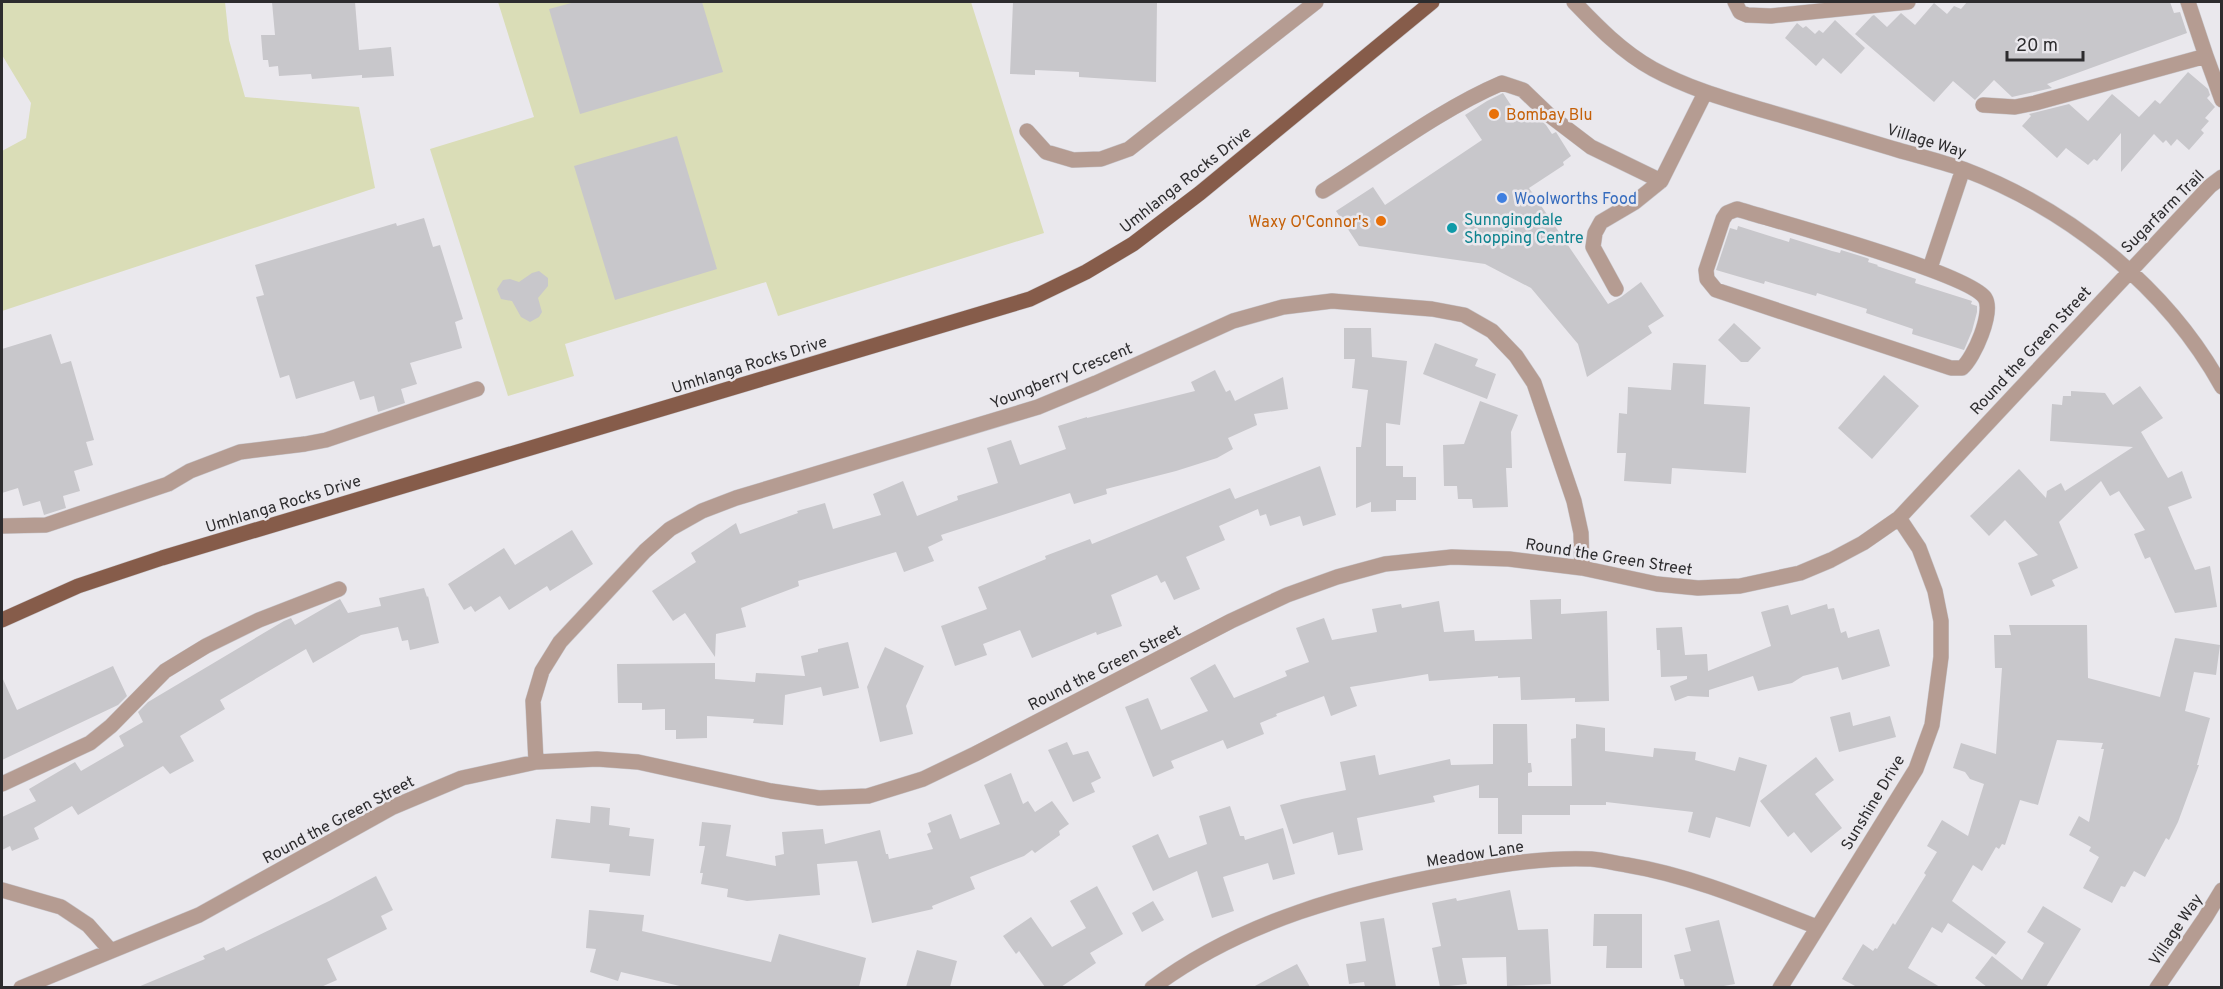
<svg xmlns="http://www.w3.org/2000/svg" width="2223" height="989" font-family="Overpass,sans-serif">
	<rect width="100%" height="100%" fill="#eae8ed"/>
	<path fill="#daddb7" d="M2,2H225L229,40L245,97L359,107L375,188L2,311V151L26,138L31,103L2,55Z
		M498,2H872L873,3L879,2H971L1044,233L778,316L766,282L565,344L574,376L508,396L430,149L534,117Z"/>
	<path fill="#c8c7cb" d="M272,2H355L359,50L391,47L394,76L362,78V75L312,79L311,74L279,76L278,66L269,67L268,60H263L261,35H275Z
		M575,2H702L723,72L580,114L549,9Z
		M1013,2H1157L1156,82L1079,77V72L1035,70V75L1010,74Z
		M1967,2H2170L2174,13L2180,12L2187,33L2047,84L2052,88L2012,97L1994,80L1975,100L1953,81L1934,102L1855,34L1872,16L1874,15L1887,27L1901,13L1915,25L1934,3L1947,14L1954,6L1961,9Z
		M1835,20L1865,48L1841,74L1823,58L1816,66L1785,38L1797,23L1803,28L1806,26L1815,34L1819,30L1823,33Z
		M2188,72L2208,89L2210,95L2207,98L2215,107L2205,118L2209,121L2201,130L2204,133L2189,150L2177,139L2171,146L2166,140L2163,143L2154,134L2121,172V133L2097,161L2094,159L2088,165L2066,148L2057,158L2022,126L2031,116L2029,114L2069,104L2088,121L2112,94L2139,117L2155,100L2160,104Z
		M1503,93L1518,116L1529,109L1546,125L1552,134L1556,132L1571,156L1563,162L1564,165L1529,188L1608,304L1621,297L1641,282L1664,316L1648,326L1652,333L1587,377L1578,344L1531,288L1485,264L1359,246L1336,211L1373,187L1385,205L1482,140L1465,115L1487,101Z
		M677,136L717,269L615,300L574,166Z
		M424,218L433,247L440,245L463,319L455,322L462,348L410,363L417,384L401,389L405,403L378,412L374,396L360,400L354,381L296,399L289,375L280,378L256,297L264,295L255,265L396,223L397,226Z
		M1738,226L1789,242L1790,238L1832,251L1840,253L1841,250L1867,258L1869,259L1868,262L1878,265L1877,266L1916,279L1915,283L1972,301L1971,304L1977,306V312L1972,331L1964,350L1912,334L1913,329L1866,313L1867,309L1817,293L1816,296L1765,281L1764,284L1716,270L1730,228L1737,230Z
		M539,271L548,278V286L538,298L542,312L539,317L530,322L521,317L512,301L501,299L497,289L503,280L510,279L519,282L532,273Z
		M1734,323L1761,348L1748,362H1741L1718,340Z
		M1344,328H1371L1372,357L1407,361L1400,425L1386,423V466H1403V477H1416V500H1396V511L1371,512V502L1356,508V447H1361L1368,390L1352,388L1355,359H1344Z
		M51,334L61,364L71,361L94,440L86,442L93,465L74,471L80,491L63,496L66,508L44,515L40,501L23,506L18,488L2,493V349Z
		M1435,343L1478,359L1475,366L1496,374L1487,399L1423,374Z
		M1673,363L1706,365L1704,404L1750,407L1746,473L1672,468L1671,484L1624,481L1626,453H1617L1619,413L1627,414L1628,387L1671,390Z
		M1215,370L1226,392L1230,390L1235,401L1283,377L1288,409L1254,414L1257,425L1228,438L1233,449L1217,458L1176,471L1106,489L1107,494L1074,504L1070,493L941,535L943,540L928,547L934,561L904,572L896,552L798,581L799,586L741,608L746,627L716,634L715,657L685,613L673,621L652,591L696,562L691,553L736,523L740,534L798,513L797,511L825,503L833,529L881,515L873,494L903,481L917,516L958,500L957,496L998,483L987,448L1011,440L1020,465L1066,449L1058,426L1087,417V418L1195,391L1191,382Z
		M1884,375L1919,406L1872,459L1838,428Z
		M2140,386L2163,418L2141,432L2168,478L2182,471L2192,498L2168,507L2195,570L2210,566L2217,607L2175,613L2150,557L2145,559L2134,534L2145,530L2119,491L2110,496L2101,481L2059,522L2078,568L2052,580L2055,586L2031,596L2018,563L2038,555L2005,520L1989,536L1970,516L2019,469L2046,498L2047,491L2061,483L2065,491L2133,447L2050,441L2052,404L2062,405L2063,396H2071V391L2105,393L2113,405Z
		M1480,401L1518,415L1511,432L1512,468H1506L1508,507L1473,508L1472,499H1458L1457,486H1444L1443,445L1464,444Z
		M1320,466L1336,515L1303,526L1300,516L1270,526L1266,514L1260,516L1258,509L1219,526L1225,540L1186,557L1200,589L1174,600L1165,581L1161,583L1157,575L1111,595L1122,626L1097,635L1096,632L1032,658L1020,630L983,644L987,655L955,666L941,626L987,609L978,587L1046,559L1045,556L1090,539L1092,544L1230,488L1235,499Z
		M572,530L593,564L550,591L547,586L509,610L500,596L475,612L471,606L464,610L448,584L504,548L515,565Z
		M424,588L427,597L428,596L439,643L410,650L408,640L402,641L398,627L361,635L313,663L306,649L220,700L225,709L180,736L194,761L170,774L163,766L78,815L72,806L34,828L39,839L12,851L10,846L2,850V817L36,801L29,789L75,762L81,771L124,746L119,736L143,722L138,712L148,702L284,621L291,618L295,625L340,599L348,613L381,606L379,598Z
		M1561,599V614L1607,611L1609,701L1575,702V698L1521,700L1520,677L1498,678V676L1429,681L1428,674L1350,687L1357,706L1331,716L1324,696L1276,714L1277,716L1260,723L1264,734L1227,749L1223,740L1171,761L1174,768L1153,777L1125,707L1148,698L1161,730L1208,711L1190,678L1215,664L1234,698L1287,676L1285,671L1309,662L1296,628L1324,618L1332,640L1377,632L1372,609L1401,604L1402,608L1439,601L1444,632L1474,630L1475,641L1532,639L1530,600Z
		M1827,604L1828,609L1834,608L1841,633L1846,631L1848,638L1879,629L1890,666L1842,680L1838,667L1803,676L1792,683L1758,691L1753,676L1709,690V697L1688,696L1675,701L1670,686L1687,679V676L1661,677L1660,650H1657L1656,628L1682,627L1685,655L1707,654L1708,671L1771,646L1761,612L1788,605L1791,615Z
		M2009,625H2087L2088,678L2160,697L2175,638L2220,645L2216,675L2194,672L2185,711L2210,718L2197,765H2199L2178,822L2169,840L2166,838L2145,877L2134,871L2125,887L2121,886L2112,903L2083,888L2099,857L2089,851L2091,847L2069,835L2079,816L2089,822L2104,749H2101L2103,743L2057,740L2038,805L2020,800L2005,845L2002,844L1999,849L1996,847L1982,871L1973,865L1952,901L2006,942L1996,955L1948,923L1942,933L1932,927L1908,968L1940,987H1857L1842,979L1863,944L1873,951L1875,948L1877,949L1893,923L1895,925L1926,875L1924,873L1937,852L1927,846L1942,820L1968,836L1984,784L1970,779L1965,772L1953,768L1961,743L1996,754L2002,668H1995L1994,635H2011Z
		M848,642L859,688L823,696L821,687L785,695L783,725L753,723L754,719L707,716V738L676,739V730H665V709L642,710V703H618L617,664L715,663V679L755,682L756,673L805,676L801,656L818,652V649Z
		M885,647L924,666L906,706L913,734L880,742L867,687Z
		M113,666L127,696L118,705L2,760V677L17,710Z
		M1850,712L1853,726L1890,716L1896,737L1839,752L1830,717Z
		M1493,724H1527L1528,763H1531L1532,772L1528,773V786H1572L1571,739L1576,738V724L1605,728V751L1653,757L1654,748L1696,752L1695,760L1735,771L1739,757L1767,765L1750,827L1716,817L1710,838L1688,832L1693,812L1606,802V805H1570V815H1522V834H1498V798H1479V785L1433,796L1435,802L1357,818L1363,850L1338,855L1333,832L1293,844L1280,805L1302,799L1346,790L1340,762L1375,755L1379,775L1450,759L1451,765L1493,764Z
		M1067,742L1073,755L1088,751L1101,778L1091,783L1095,792L1073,802L1048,750Z
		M1816,757L1834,780L1815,794L1842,828L1811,853L1794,832L1788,837L1760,801Z
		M1011,773L1023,804L1028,801L1035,812L1052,801L1069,824L1059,831L1060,835L1035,853L1032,850L1024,856L970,877L975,889L932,906L933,909L872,923L857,861L817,864L820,895L747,901L727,897L728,889L701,884L703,873H700L705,846H699L702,822L731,825L726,856L776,866L775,856L784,854L782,832L823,829L825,844L880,830L886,854H888L889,859L933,849L927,834L931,832L928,823L951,814L960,839L1000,824L984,785Z
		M591,806L610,808L609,825L630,828L629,836L654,839L650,876L609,872L610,864L551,858L556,819L590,823Z
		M1230,806L1240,836H1244L1245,840L1283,828L1295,874L1273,880L1268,863L1223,877L1234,911L1212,918L1197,871L1153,891L1132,846L1158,834L1169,858L1207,844L1199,816Z
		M376,876L393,910L381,916L387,929L327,959L337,980L321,987H138L205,959L203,956L224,947L226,951L329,901Z
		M1097,886L1123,934L1090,953L1096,963L1061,987H1045L1019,951L1016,954L1003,936L1031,917L1052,947L1086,928L1070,901Z
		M1510,890L1518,930L1548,929L1551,984L1507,986L1506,957L1462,958L1467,984L1440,987L1432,948L1441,946L1432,903L1456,898L1457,901Z
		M1153,901L1164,920L1142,932L1132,913Z
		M2043,906L2081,929L2046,987H1987L1975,978L1992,956L2022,980L2044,943L2027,932Z
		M589,910L644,915L642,931L771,962L779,934L866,958L859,987H684L621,972L618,981L590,972L596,949L586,948Z
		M1594,914H1642V968H1606L1607,946H1593Z
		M1384,918L1396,987H1365L1364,982L1349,984L1346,964L1366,961L1360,922Z
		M1719,920L1735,984L1718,987H1685L1683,979H1680L1674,955L1691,951L1685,928Z
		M917,950L957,961L950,987H906Z
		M1297,964L1310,987H1253Z"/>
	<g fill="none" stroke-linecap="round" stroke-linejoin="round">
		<defs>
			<path id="minor" d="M1574,2C1597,26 1622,52 1653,69C1686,87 1722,98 1759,109C1805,122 1851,136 1898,150C1919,156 1942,162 1963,169C2069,209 2167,287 2222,387
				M1735,2L1740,12L1747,15L1771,16L1908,2
				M2188,2L2206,56
				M1983,105L2015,107L2035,103L2206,56L2222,100
				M1027,131L1046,152L1073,160L1101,159L1129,149L1316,2
				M1323,191C1381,155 1439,110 1502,83L1523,90L1549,115L1591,147L1661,181
				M1737,209C1776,221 1969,273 1985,298C1994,312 1974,358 1962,368H1951L1716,290L1707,279L1706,270L1723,219L1727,213Z
				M1930,268L1963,169
				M1616,289L1593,247L1595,233L1601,222L1635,202L1661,181L1705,93
				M2,526L46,525L168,484L190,471L240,452L305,444L326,440L477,389
				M536,762L533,701L542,671L560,642L645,551L670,529L702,511L736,498L1038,407L1096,383L1233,321L1283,307L1332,301L1432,309L1464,315L1492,331L1516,356L1534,383L1574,501L1581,533L1582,568
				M2,784L90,743L111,726L165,671L206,646L259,620L339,589
				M2,890L61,907L88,925L111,951
				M21,988L199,915L393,807L462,778L536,762L597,759L638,762L771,791L819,798L868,796L923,779L975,754L1231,621L1287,595L1337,577L1385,564L1452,557L1509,559L1582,568L1657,584L1698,588L1740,586L1800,573L1831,560L1863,543L1899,518L2210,186L2222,177
				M1152,988C1241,921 1353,891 1460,872C1503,864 1547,857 1591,859C1603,860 1615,863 1627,865C1693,876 1755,903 1817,927
				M1780,988L1916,769L1932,725L1941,657V621L1935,591L1919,548L1899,518
				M2157,988L2205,918L2222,890"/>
			<path id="major" d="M2,620L78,586L162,558L1030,299L1086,272L1133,244L1200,193L1432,2"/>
		</defs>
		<use href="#minor" stroke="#c8c6cb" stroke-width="16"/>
		<use href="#major" stroke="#c8c6cb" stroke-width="16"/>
		<use href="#minor" stroke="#b59c92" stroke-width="15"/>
		<use href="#major" stroke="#865c4a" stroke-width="15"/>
	</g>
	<g fill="#e8710a" stroke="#eae8ed" stroke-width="2">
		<circle cx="1494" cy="114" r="6"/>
		<circle cx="1381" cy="221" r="6"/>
	</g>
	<circle fill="#3f7fe0" stroke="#eae8ed" stroke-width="2" cx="1502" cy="198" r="6"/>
	<circle fill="#0f9aa8" stroke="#eae8ed" stroke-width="2" cx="1452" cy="228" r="6"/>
	<g text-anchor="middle" stroke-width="5" stroke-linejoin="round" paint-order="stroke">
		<g font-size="16" fill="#c56008" stroke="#eae8ed" text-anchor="start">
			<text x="1506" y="120">Bombay Blu</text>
			<text x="1369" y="227" text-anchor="end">Waxy O'Connor's</text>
		</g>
		<g font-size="16" fill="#2d2c2e" stroke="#eae8ed">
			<text transform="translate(1927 140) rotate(17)" y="6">Village Way</text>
			<text transform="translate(1185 179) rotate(-38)" y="6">Umhlanga Rocks Drive</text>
			<text transform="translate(2162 211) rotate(-45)" y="6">Sugarfarm Trail</text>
			<text transform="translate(2030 350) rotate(-47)" y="6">Round the Green Street</text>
			<text transform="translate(749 364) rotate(-17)" y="6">Umhlanga Rocks Drive</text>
			<text transform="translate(1061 375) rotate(-22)" y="6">Youngberry Crescent</text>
			<text transform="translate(283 503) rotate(-17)" y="6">Umhlanga Rocks Drive</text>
			<text transform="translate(1609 556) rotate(9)" y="6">Round the Green Street</text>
			<text transform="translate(1104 667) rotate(-27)" y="6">Round the Green Street</text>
			<text transform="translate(1872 802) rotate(-59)" y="6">Sunshine Drive</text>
			<text transform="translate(338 819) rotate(-28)" y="6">Round the Green Street</text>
			<text transform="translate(1475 853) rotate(-9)" y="6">Meadow Lane</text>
			<text transform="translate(2175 929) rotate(-56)" y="6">Village Way</text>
		</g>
		<g font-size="16" fill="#366cbe" stroke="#eae8ed" text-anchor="start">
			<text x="1514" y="204">Woolworths Food</text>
		</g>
		<g font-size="16" fill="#0d838f" stroke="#eae8ed" text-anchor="start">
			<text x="1464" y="225">Sunngingdale<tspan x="1464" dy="18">Shopping Centre</tspan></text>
		</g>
	</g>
	<rect width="2223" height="989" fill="none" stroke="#2d2c2e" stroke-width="6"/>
	<path d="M2007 51v9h76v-9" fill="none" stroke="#2d2c2e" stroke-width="3"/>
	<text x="2016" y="51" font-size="18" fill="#2d2c2e" stroke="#eae8ed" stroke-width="4.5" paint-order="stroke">20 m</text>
</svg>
